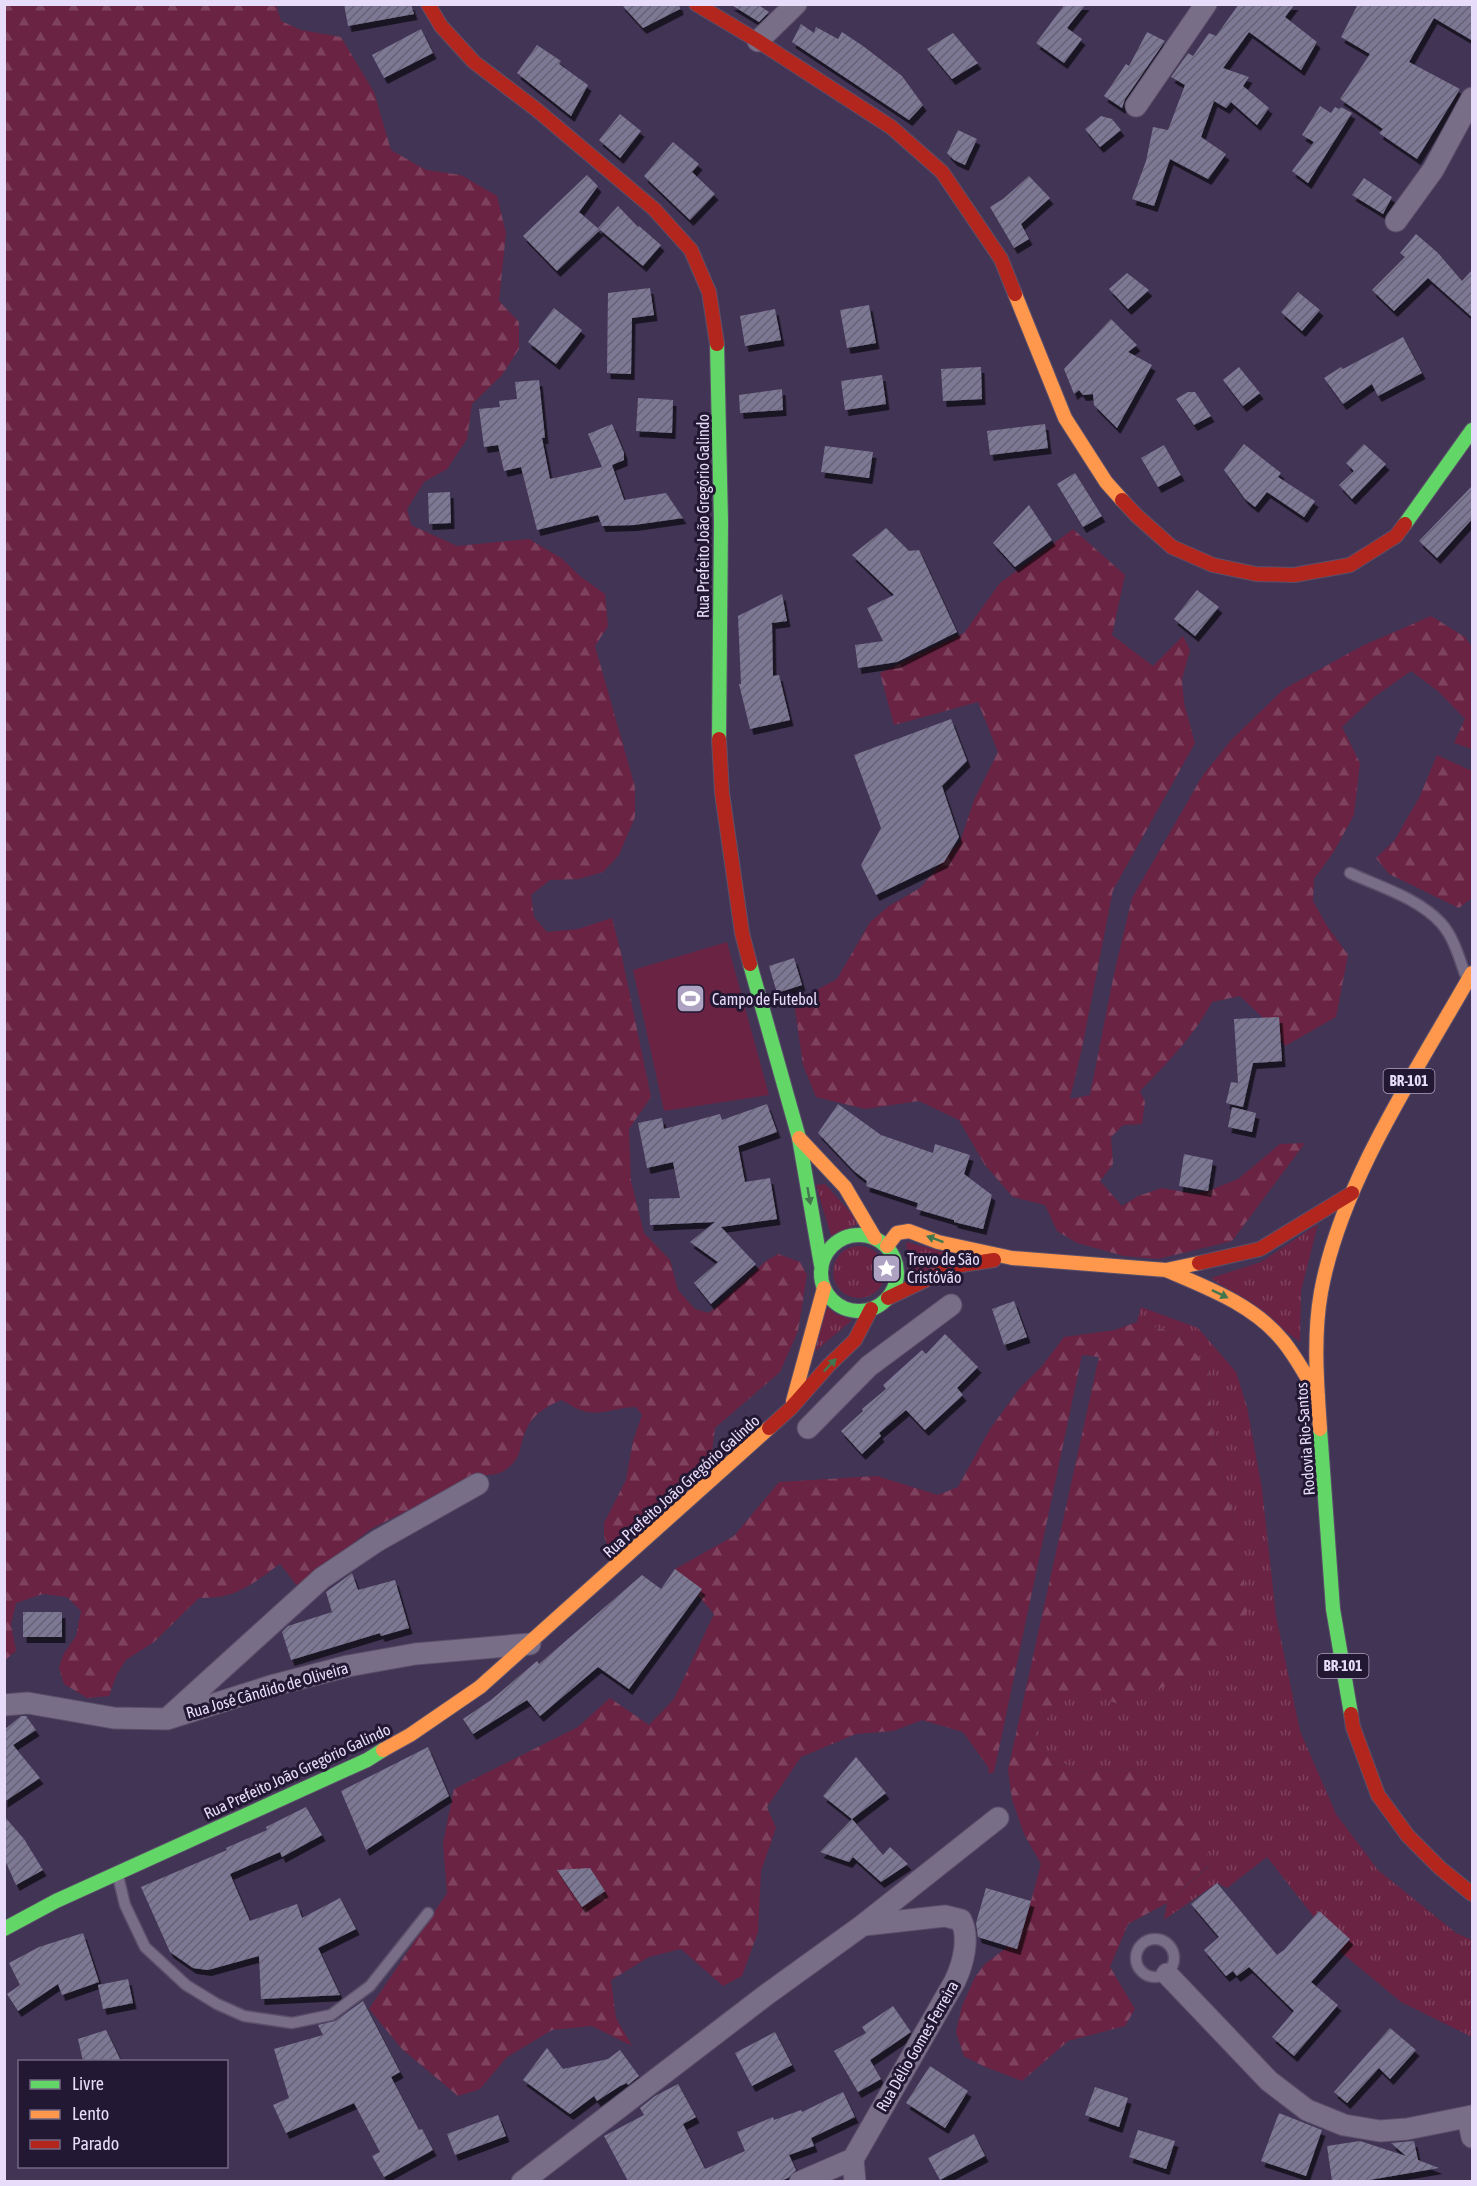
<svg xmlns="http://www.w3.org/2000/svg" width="1477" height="2186" font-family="'Asap Condensed',sans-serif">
	<defs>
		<pattern id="grass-tufts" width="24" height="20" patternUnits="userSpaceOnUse" patternTransform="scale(1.5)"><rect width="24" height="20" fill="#6a2342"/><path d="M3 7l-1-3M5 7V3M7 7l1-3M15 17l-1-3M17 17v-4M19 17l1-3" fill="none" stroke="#7f425e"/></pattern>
		<pattern id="forest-firs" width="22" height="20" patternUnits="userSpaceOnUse" patternTransform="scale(1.5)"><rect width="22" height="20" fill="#6a2342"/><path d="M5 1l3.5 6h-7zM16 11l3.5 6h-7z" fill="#7f425e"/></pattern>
		<pattern id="building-hatch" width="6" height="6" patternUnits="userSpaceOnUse" patternTransform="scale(1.5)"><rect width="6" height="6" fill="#7d7894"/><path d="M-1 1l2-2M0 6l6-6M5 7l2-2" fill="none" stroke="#676277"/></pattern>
		<filter id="shadow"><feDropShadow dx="3.5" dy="6" stdDeviation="0" flood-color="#0009"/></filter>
	</defs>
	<rect width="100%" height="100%" fill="#423455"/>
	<path fill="url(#grass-tufts)" d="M825,1184L860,1223L831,1236L816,1185Z
		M1318,1224L1301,1291L1300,1342L1211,1278L1261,1262Z
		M906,1242L968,1258L907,1286L908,1261Z
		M833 1272a26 26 0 1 1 52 0a26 26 0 1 1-52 0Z
		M825,1306L836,1314L852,1320L811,1355Z
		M1141,1307L1198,1328L1236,1372L1247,1407L1262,1489L1276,1616L1300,1731L1336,1814L1378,1870L1456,1933L1472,1940V2037L1401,2002L1343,1954L1267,1857L1227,1888L1217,1883L1164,1920L1167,1903L1209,1866L1140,1768L1079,1773L1030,1741L1072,1685L1123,1706L1236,1526L1213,1438L1208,1367L1178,1334L1137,1322Z"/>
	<path fill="url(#forest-firs)" d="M4,5H276L281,21L301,30L341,37L374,92L391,150L426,170L461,175L497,196L506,233L499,301L519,322V349L502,375L472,404L467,439L447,469L424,482L407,509L411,525L457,546L529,539L561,558L581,577L605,594L608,626L595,646L635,787V817L619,855L603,872L579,879L550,880L531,895L534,917L547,932L578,929L612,918L622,957L651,1097L629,1129L631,1181L644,1233L670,1260L678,1290L695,1309L709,1313L766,1261L778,1254L800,1262L807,1275L798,1331L780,1372L715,1428L710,1468L619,1546L607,1544L604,1536V1523L626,1480L633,1441L642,1415L636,1407C618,1407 601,1416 583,1411C576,1409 568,1403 561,1400C547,1406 532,1415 526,1430C518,1447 524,1457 505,1470C495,1477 483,1474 473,1477L371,1529L298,1587L280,1564C250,1585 237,1599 199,1598L154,1642L126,1660L117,1674L109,1696L87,1698L64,1684L59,1668L63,1655L76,1636L81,1611L67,1597L43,1594L16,1603L11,1624L16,1651L4,1661Z
		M1073,529L1125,575L1112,635L1153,666L1183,636L1190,650L1182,679L1184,703L1195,743L1113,890L1082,1048L1070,1099L1090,1095L1114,974L1132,898L1203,775L1232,739L1284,689L1362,646L1431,616L1465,637L1472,647V749L1454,743L1465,719L1438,691L1411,671L1374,697L1342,727L1360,763L1354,815L1333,853L1314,879L1313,901L1327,926L1348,955L1336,1017L1285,1046L1262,1017L1240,996L1212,1002C1194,1036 1167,1063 1140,1091L1145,1102L1142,1124L1123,1125L1111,1137L1113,1164L1100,1181L1122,1206L1138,1196L1162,1188L1196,1194L1208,1191L1238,1179L1280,1144L1305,1143L1232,1241L1158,1259L1124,1256L1077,1243L1057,1231L1045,1205L1013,1197L985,1165L959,1120L919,1101L865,1109L816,1097L803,1065L794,1002L837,979L870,922L889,906L920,888L960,842L974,800L998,752L978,702L894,725L880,673L964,633L1000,583Z
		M1437,755L1472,771V898L1459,908L1389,874L1376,858L1394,841L1420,796Z
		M1137,1322L1178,1334L1208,1367L1213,1438L1236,1526L1248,1610L1220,1660L1123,1706L1072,1686L1030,1741L1079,1773L1140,1768L1204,1828L1209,1865L1167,1903L1128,1924L1110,1967L1135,2009L1125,2026L1068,2041L1022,2081L983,2066L964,2056L956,2032L962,2006L975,1977L985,1964L1006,1948L1025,1923L1041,1864L1024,1834L1012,1799L1008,1770L1099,1357L1082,1355L994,1772L989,1774L988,1767L963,1732L922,1720L893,1731L856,1734L801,1757L767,1807L776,1828L761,1871L758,1932L742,1976L723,1986L681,1949L649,1957L611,1980L616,2018L632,2046L592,2026L552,2030L507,2057L480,2089L458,2096L402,2049L369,2009L447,1893L443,1843L454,1789L578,1727L610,1698L649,1725L674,1699L714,1614L675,1569L734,1536L779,1482L877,1476L938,1495L958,1487L990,1429L1020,1388L1042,1366L1064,1337L1115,1330Z"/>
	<path fill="#6a2342" d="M727,942L769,1095L664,1111L633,970Z"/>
	<path fill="url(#building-hatch)" filter="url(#shadow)" d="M344,4H411L414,14L348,26Z
		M621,4H679L680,9L643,28Z
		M730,4H757L769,12L759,22Z
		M1065,4H1086L1067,28L1082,39L1064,63L1036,43Z
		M1239,4H1295L1285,17L1317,42L1301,70L1249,32L1223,68L1249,77L1243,86L1269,108L1257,125L1231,102L1226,108L1214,101L1201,137L1226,154L1208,179L1170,159L1154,206L1132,199L1146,161L1153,127L1168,130L1185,85L1171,77L1188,53L1193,56L1209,33L1216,36Z
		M1358,4H1473V41L1434,18L1409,62L1460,89L1417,159L1379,133L1383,129L1340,99L1370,54L1341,37Z
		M801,24L814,33L816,27L838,39L842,32L863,46L902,76L923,105L909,120L792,42Z
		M421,29L433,53L384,78L372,55Z
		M1147,32L1165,41L1125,99L1122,108L1104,96L1126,64L1129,66Z
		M953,33L978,63L952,79L927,49Z
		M537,45L561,61L559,64L588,85L571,116L517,73Z
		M1320,106L1331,113L1335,107L1339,109L1341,107L1352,113L1308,183L1292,171L1314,142L1302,135Z
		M620,114L641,131L620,158L599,140Z
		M1101,116L1112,119L1121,130L1100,147L1085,129Z
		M958,130L977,139L965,165L954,160L947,153Z
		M673,142L699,164L692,172L715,194L690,220L644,176Z
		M587,175L598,186L579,212L600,230L557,271L523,236Z
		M1029,176L1050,198L1021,224L1029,239L1014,248L990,207L1003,199Z
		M1364,178L1392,197L1383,214L1352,195Z
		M618,206L638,227L639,226L661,245L643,266L598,228Z
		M1416,234L1438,253L1462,281L1473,269V318L1428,278L1394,311L1372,290L1405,257L1400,253Z
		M1127,273L1149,290L1128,309L1109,289Z
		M650,288L654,315L632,318L631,374L607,373L608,293Z
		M1298,292L1320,310L1302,331L1281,312Z
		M869,305L876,343L847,348L840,310Z
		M554,308L582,330L556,364L528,342Z
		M775,309L781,340L745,346L740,316Z
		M1111,319L1137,345L1128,352L1152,365L1117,428L1094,405L1093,394L1083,395L1079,390L1074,394L1064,369Z
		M1403,337L1422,373L1378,396L1372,384L1343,404L1324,378L1341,367L1343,369Z
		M981,367L982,399L943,401L941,369Z
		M1239,367L1260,393L1243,406L1223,380Z
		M882,375L886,404L845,410L841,381Z
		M539,380L545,438H542L550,479L602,467L588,434L612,424L624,453V460L612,465L624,500L666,493L683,518L634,525L602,526L598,515L537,530L521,467L504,471L498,445L484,447L479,409L500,407L499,401L517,399L515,382Z
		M782,389L783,410L740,413L739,395Z
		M1188,392H1195L1211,416L1194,425L1176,399Z
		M638,398L673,400L672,433L636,431Z
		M1045,424L1048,448L990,455L987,431Z
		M1244,444L1281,473L1278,477L1315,501L1304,517L1267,492L1255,507L1245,499L1224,470Z
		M1364,444L1386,464L1352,499L1339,485L1354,471L1346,463Z
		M1164,445L1181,475L1158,487L1141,458Z
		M825,446L873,452L869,478L821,472Z
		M1075,473L1102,516L1083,527L1057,484Z
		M1473,485V518L1437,558L1419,541Z
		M450,492L451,523L429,524L428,493Z
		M1029,505L1052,540L1015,567L993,543Z
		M886,528L909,551L919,550L957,632L897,662L858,668L855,645L883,641L867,608L894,595L852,555Z
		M1197,590L1219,607L1195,636L1174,619Z
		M782,594L787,621L772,623L773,676L779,675L790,720L750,729L739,684H741L738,616Z
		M951,719L967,761L942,786L959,837L944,862L876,895L861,865L881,828L854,755Z
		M794,958L802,985L777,993L769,966Z
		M1279,1017L1282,1061L1253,1063L1243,1107L1226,1103L1231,1082L1238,1083L1234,1019Z
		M767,1104L777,1132L738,1146L745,1182L770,1178L777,1219L721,1227L756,1264L711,1304L694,1283L718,1262L690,1242L715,1222L650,1225L649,1199L680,1198L673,1162L647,1168L638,1123L662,1118L664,1129L720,1114L722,1120Z
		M838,1104L881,1135L933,1153L935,1144L970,1155L964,1174L992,1195L983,1229L954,1222V1220L916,1209L918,1203L866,1186L867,1181L854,1171L818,1133Z
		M1232,1107L1256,1113L1252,1132L1228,1127Z
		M1184,1154L1213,1160L1208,1191L1179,1186Z
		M1014,1301L1027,1337L1004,1345L992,1309Z
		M945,1334L978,1367L957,1388L963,1395L925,1430L906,1410L879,1433L881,1436L862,1454L841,1431L863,1411L862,1409L886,1389L883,1385L922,1350L926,1354Z
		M675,1569L702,1589L629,1689L598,1667L540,1716L527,1700L473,1734L463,1719L491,1700L537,1661L539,1664L642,1575L661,1589Z
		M352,1573L358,1590L395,1580L409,1628L381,1636L380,1633L291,1660L282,1632L288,1626L332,1612L326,1592Z
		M23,1612H62V1637H23Z
		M21,1716H26L36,1730L13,1745L40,1778L4,1802V1730Z
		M428,1747L449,1796L366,1850L341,1791Z
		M856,1757L886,1793L852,1819L823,1796Z
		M306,1807L322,1835L282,1857L280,1852L230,1874L250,1921L297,1904L302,1918L340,1898L356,1929L318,1948L340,1995L261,1999L259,1956L208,1970L193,1968L170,1952L141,1887L227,1850L226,1848L267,1830L266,1827Z
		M4,1816L24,1839L43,1870L16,1885L4,1858Z
		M852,1819L883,1855L890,1847L908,1864L881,1882L853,1857L849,1862L820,1852Z
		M590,1868L605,1891L582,1907L557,1870Z
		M1217,1883L1277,1955L1284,1950L1319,1911L1350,1939L1311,1982L1338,2005L1294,2056L1272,2037L1294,2011L1249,1967L1237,1976L1233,1971L1226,1976L1204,1950L1219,1937L1191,1904Z
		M986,1888L1031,1901L1017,1949L978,1937L976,1923Z
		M83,1933L99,1982L62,1995L58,1984L18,2011L7,1994L20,1985L9,1963L39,1947Z
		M128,1979L133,2003L103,2009L98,1985Z
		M363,2001L400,2072L391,2077L419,2130L422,2129L433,2150L384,2177L372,2156L380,2152L354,2103L286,2133L273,2105L289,2098L274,2049L323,2035L318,2025L335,2021Z
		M893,2006L911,2032L870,2060L881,2079L858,2092L834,2051L866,2033L862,2027Z
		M1390,2028L1416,2050L1390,2079L1379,2068L1347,2103L1334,2092Z
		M106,2030L121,2061H83L78,2039Z
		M775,2032L792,2065L752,2086L735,2053Z
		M547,2048L563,2069L608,2059L620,2050L639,2076L628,2085L627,2083L620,2086L597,2101L594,2096L570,2114L523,2080Z
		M930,2066L968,2091L945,2128L906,2103Z
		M678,2084L696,2117L683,2124L705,2169L745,2151L737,2132L773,2117L774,2120L801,2110L802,2112L843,2092L855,2117L811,2138L814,2146L789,2155L796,2170L788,2178L781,2181H628L604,2136L644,2115L640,2108L655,2096Z
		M1095,2087L1128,2098L1119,2127L1085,2115Z
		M1279,2113L1322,2130L1306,2176L1261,2161Z
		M498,2115L506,2136L455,2155L447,2134Z
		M1138,2130L1175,2141L1166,2169L1129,2157Z
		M974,2134L985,2156L940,2180L928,2158Z
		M1360,2141L1406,2156L1391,2143L1414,2141L1418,2160L1439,2168L1369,2180V2181H1332L1327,2146Z"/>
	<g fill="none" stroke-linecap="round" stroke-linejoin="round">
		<defs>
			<path id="lane" d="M1350,873C1380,887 1418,898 1441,923C1453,936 1459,957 1465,974
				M118,1876L125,1905L145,1947L186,1985L217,2004L244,2016L292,2023L331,2015L370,1986L428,1913
				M1136 1958a19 19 0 1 1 38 0a19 19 0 1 1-38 0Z"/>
			<path id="street" d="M758,41L796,4
				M1136,106L1206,4
				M1396,221L1433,170L1472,98
				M808,1428L869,1366L951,1305
				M4,1705L28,1703L114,1718L167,1719L271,1686L348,1666L415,1654L530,1644
				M171,1715L322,1578L377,1541L478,1484
				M1167,1974L1269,2081L1307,2110L1344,2125L1380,2131L1407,2129L1472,2116
				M1468,2118L1472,2137
				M522,2182L766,1995L863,1925L998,1818
				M800,2182L853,2159
				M855,2182L853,2159L955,1981C963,1964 970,1938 961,1920L945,1916L864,1925"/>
			<path id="fast" d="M717,344L721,522L719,739
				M1405,524L1472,430
				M750,964L799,1138L821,1265
				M821 1273a38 38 0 1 1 76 0a38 38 0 1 1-76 0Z
				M1320,1429L1333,1609L1351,1714
				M4,1929L56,1901L367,1760L383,1750"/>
			<path id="slow" d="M1015,294L1065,418L1106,482L1122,500
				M799,1138L845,1187L875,1238
				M887,1246L897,1233L909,1231L938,1242L1012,1258L1166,1270L1199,1263
				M1166,1270C1208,1288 1254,1305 1283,1341C1297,1358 1307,1378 1318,1396
				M793,1401L824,1288
				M1320,1429C1317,1384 1313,1337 1321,1292C1341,1182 1417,1070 1472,973
				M383,1750L410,1735L480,1687L769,1428"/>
			<path id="jam" d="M428,4L441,26L474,62L537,110L654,209L691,250L709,292L717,344
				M696,4L758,41L891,127L942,172L1001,259L1015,294
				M1122,500L1137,516L1172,547L1213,565L1256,574L1294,575L1350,565L1396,536L1405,524
				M719,739L722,793L742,933L750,964
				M1199,1263L1260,1249L1352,1193
				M888,1298L955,1266L994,1260
				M769,1428L791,1408L829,1365L855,1340L871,1309
				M1351,1714L1353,1727L1378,1795L1408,1836L1440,1868L1472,1894"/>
		</defs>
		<use href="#lane" stroke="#5b506b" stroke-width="13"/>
		<use href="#street" stroke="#5b506b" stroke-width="23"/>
		<use href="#fast" stroke="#5b506b" stroke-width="16"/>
		<use href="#slow" stroke="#5b506b" stroke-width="16"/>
		<use href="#jam" stroke="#5b506b" stroke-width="16"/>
		<use href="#lane" stroke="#786e87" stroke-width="10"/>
		<use href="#street" stroke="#786e87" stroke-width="21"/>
		<use href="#fast" stroke="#63d668" stroke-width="14"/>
		<use href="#slow" stroke="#ff974d" stroke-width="14"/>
		<use href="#jam" stroke="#b3261e" stroke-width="14"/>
	</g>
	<defs><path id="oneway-solid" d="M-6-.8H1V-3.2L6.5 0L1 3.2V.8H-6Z" transform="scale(1.5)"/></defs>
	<g fill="#42774e">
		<use href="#oneway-solid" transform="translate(809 1196) rotate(80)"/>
		<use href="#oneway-solid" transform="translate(935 1239) rotate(-160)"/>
		<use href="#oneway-solid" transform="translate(1220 1294) rotate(26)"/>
		<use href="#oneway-solid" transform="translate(830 1365) rotate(-46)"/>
	</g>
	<defs>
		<symbol id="stadium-square" viewBox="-11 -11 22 22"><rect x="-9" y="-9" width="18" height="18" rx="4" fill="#ada2c1" stroke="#221833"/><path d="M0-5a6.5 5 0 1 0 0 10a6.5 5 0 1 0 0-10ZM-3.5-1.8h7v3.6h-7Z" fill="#fff"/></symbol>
		<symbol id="sight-square" viewBox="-11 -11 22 22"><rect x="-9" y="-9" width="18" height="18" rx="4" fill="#ada2c1" stroke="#221833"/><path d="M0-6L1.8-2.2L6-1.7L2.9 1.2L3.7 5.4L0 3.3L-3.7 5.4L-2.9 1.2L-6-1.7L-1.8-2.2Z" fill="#fff"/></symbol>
	</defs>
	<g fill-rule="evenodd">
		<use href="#stadium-square" x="674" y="982" width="33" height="33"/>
		<use href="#sight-square" x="870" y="1252" width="33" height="33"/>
	</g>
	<g text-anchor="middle" stroke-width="6" stroke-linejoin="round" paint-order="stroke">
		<g fill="#221833" stroke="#aca2bf" stroke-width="1.5">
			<rect x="1383.5" y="1069" width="51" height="24" rx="4.5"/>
			<rect x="1317.5" y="1654" width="51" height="24" rx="4.5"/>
		</g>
		<g font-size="15" font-weight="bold" fill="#e7ddfb">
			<text x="1409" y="1086">BR-101</text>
			<text x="1343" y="1671">BR-101</text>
		</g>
		<g font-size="16" fill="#e7ddfb" stroke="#221833">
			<text transform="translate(703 516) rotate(-90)" y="6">Rua Prefeito João Gregório Galindo</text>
			<text transform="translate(1305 1439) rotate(-94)" y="6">Rodovia Rio-Santos</text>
			<text transform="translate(681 1486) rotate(-42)" y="6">Rua Prefeito João Gregório Galindo</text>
			<text transform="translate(267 1690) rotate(-16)" y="6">Rua José Cândido de Oliveira</text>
			<text transform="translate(297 1771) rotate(-25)" y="6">Rua Prefeito João Gregório Galindo</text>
			<text transform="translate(917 2046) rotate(-60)" y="6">Rua Délio Gomes Ferreira</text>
		</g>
		<g font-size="16" fill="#e7ddfb" stroke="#221833" text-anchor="start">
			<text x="712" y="1005">Campo de Futebol</text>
			<text x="907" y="1265">Trevo de São<tspan x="907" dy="18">Cristóvão</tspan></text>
		</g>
	</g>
	<rect width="1477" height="2186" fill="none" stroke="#e7ddfb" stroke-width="12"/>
	<rect x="18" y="2060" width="210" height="108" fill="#221833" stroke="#716783" stroke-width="1.5"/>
	<rect x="30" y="2080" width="30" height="9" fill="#63d668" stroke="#716783" stroke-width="1.5"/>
	<text x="72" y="2090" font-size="18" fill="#e7ddfb">Livre</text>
	<rect x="30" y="2110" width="30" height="9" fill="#ff974d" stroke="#716783" stroke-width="1.5"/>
	<text x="72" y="2120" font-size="18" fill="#e7ddfb">Lento</text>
	<rect x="30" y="2140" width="30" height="9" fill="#b3261e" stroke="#716783" stroke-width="1.5"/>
	<text x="72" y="2150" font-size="18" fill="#e7ddfb">Parado</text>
</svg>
